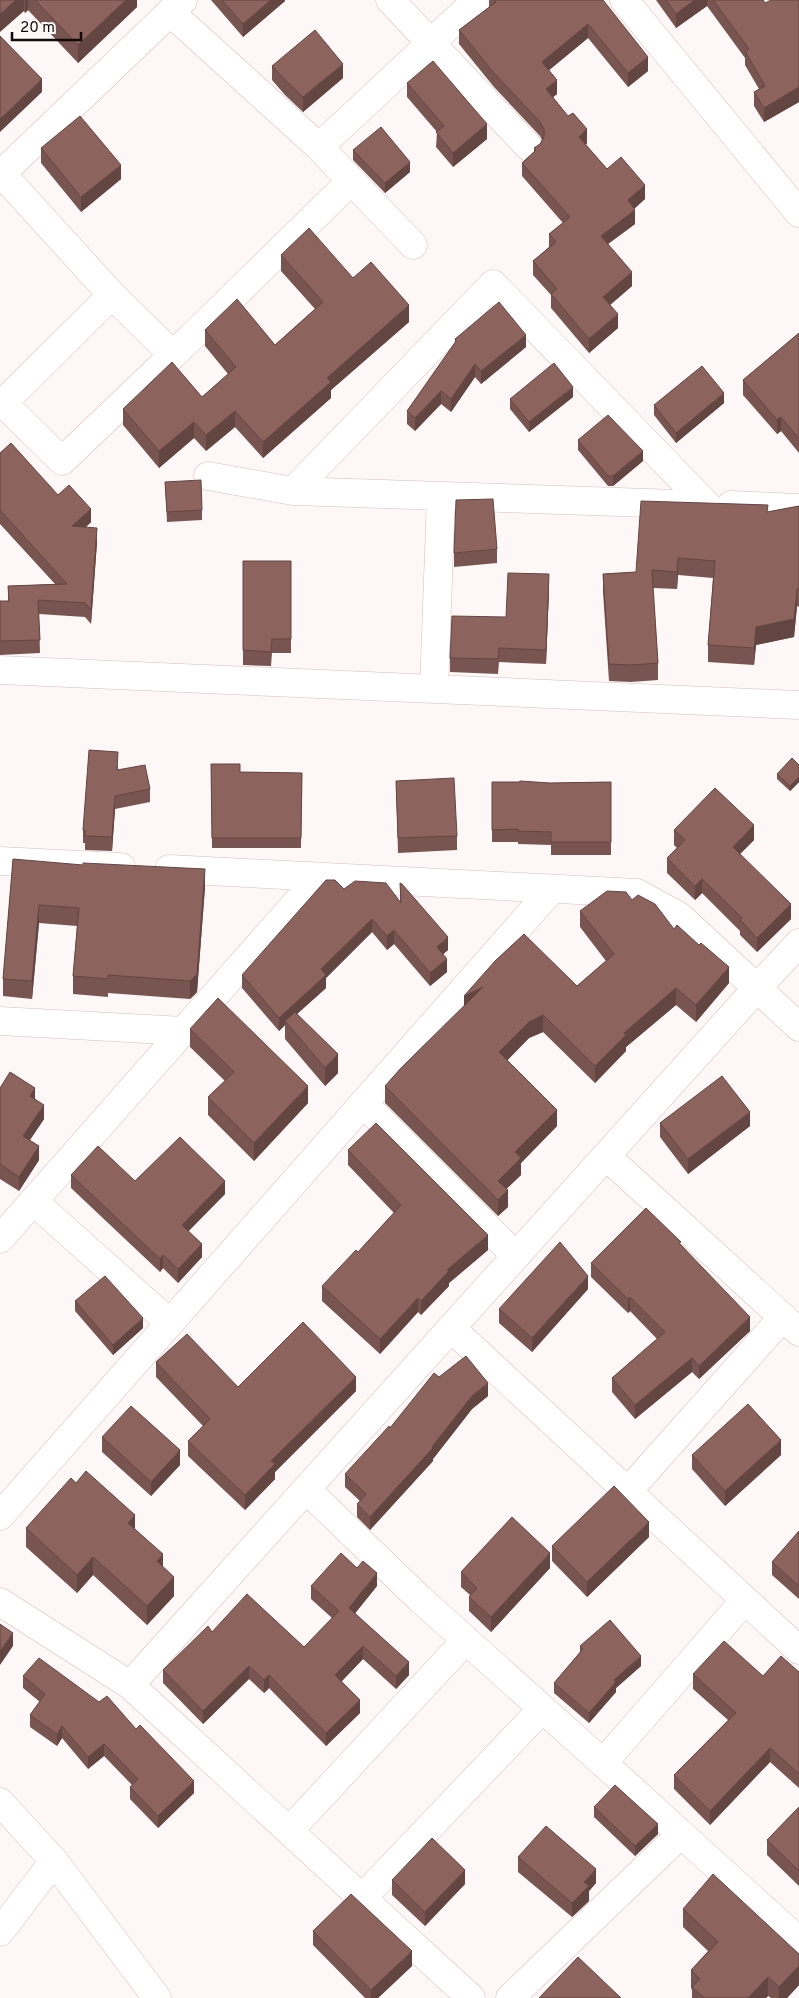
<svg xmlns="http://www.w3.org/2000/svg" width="799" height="1998" font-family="Overpass,sans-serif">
	<rect width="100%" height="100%" fill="#fdf8f7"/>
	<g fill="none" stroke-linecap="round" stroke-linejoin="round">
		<defs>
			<path id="minor" d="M390,0L529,147
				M624,0L799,213
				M170,12L319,147
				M1,173L112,295L173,355L351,181
				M0,175L183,0
				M413,245L319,147L477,0
				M3,403L62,461L173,355
				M0,406L112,295
				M208,476L293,491
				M678,504L293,491L493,284L707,505
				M731,505L799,508
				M0,670L799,705
				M434,689L441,496
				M0,861L121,867
				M169,869L637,893L679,916L799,1027
				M0,1021L184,1031
				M363,1103L516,1256
				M606,1156L799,1332
				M33,1201L170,1323
				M0,1239L319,877
				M451,1328L799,1650
				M307,1490L419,1598L603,1763
				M628,1491L783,1317
				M0,1516L552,889
				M745,1600L603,1763L799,1941
				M0,1602L130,1685L757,988L799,943
				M130,1685L471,1998
				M0,1802L54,1861L157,1998
				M289,1831L466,1640
				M362,1898L542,1709
				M0,1932L54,1861
				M510,1998L681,1834"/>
		</defs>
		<use href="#minor" stroke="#d6bdba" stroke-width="29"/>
		<use href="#minor" stroke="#fff" stroke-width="28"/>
	</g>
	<path fill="#795551" d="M0,0H137V7L78,63L28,10L25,13L24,11Z
		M211,0H285V1L243,37Z
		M489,0H603L648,71L628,87L588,38L549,70L557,94L553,97L587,143L586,145L607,169L645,199L634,209L635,224L608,244L632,286L610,305L618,328L589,353L551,308V295L533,275V261L549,247V234L563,223L522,176V163L534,152V148L540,144L542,140L540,136L494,87L459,44V30L489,7Z
		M656,0H763L765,3L799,0V102L764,122L754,106V92L759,89L745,65V58L707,6L676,28Z
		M272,66L343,78L303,112L285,95L272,80Z
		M407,83L487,139L453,167L436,147L437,132L407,97Z
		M41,148L121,179L81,212L41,163Z
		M353,150L410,172L385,193L353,160Z
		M281,255L353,278L409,322L331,390V398L263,458L235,427L206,451L194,438L159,468L123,425V409L202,397L228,374L205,346V330L275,345L315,309L281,271Z
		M799,333V453L781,431L777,434L743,395V380Z
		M455,339L526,347L481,384L475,377L451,412L441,404L415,431L407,424V411L455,343Z
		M573,397L529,432L510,409V399Z
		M724,403L676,443L654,415V405Z
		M578,440L643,461L613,486H608L578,450Z
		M0,453L58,495L91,522L86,527L97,542L91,624L85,617L39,614L40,653L0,655V601H8V586L55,584L0,524Z
		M165,482L202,510V520L167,522Z
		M799,506V607L797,606L794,637L756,645L754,665L708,662V645L713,578L678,575L677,589L653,588L658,663V680L631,682L609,681L603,592V574L636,572L768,512Z
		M497,549V563L454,567V553Z
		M243,561H291V653H272L271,666L243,665Z
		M549,589L546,664L499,662L498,674L450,672V658L506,617Z
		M211,764L240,772L302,773L301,848H212Z
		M118,765V770L150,789V802L115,809L112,851L85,850V843H83V830Z
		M799,765V782L790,791L777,779V774Z
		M396,781L457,836V850L398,853Z
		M492,782L550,783L611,782V855H551V845L518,844V842H492Z
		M674,830L754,840L740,854L791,919L757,952L740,935V931L702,893L695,900L667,873V858L677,848L674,845Z
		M13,859L205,887L197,992L190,999L108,993V997L73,994V976L77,926L39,923L32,999L3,996V979Z
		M400,883L448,950L443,954L447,972L430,986L394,944L387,950L372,932L326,978V988L297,1014L338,1073L325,1086L285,1039V1025L279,1031L242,988V975L344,889L400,902Z
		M632,900L674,929L729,983L696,1022L676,1005L626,1047V1051L595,1083L543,1032L529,1038L507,1060L557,1126L521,1163V1175L506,1189L508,1207L498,1216L385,1103V1086L577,986L606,961L580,927V911Z
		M190,1029L308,1103L254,1161L208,1115V1097L225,1081L190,1047Z
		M0,1088L35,1100L44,1119L30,1140L39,1160L19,1191L0,1179Z
		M660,1123L750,1126L688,1174L660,1137Z
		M348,1150L488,1250L449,1283V1286L421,1315L418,1312L380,1354L322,1301V1286L358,1252L394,1213L348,1165Z
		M71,1175L135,1181L225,1194L188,1231L202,1257L178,1283L163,1268L160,1272L71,1188Z
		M681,1245L750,1331L699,1379L692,1372L635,1419L612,1392V1378L657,1339L630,1311L628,1313L591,1277V1263Z
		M588,1289L532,1352L499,1323V1309Z
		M75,1301L143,1328L113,1355L75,1311Z
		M156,1362L238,1387L356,1391L275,1472V1479L245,1510L188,1456V1441L203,1426L156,1377Z
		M439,1377L488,1396L472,1409L433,1459V1461L370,1530L357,1517V1504L360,1501L345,1487V1474Z
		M102,1437L180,1465L151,1496L102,1452Z
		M692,1455H781L725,1506L692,1469Z
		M76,1483L135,1529L163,1567L174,1596L147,1625L93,1575L77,1593L26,1547V1528Z
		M799,1531V1599L772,1575V1562Z
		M649,1537L587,1597L552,1561V1546Z
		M550,1568L491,1632L469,1611V1597L470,1595L461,1587V1572Z
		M311,1586H377L355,1613L409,1675L396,1689L363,1659L342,1681L360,1713L326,1746L269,1688L264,1693L249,1679L203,1724L163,1683V1670L212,1632L304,1647L332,1618L311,1599Z
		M580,1646L641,1666L616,1688V1692L589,1723L554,1693V1683L580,1652Z
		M799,1672V1788L770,1762L710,1825L674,1789V1775L728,1720L693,1689V1674L763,1676Z
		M23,1676L136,1729L194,1793L158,1828L130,1799V1787L132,1785L104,1756L88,1769L62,1738L57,1746L30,1727V1715L40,1702L23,1688Z
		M594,1807L658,1834L635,1856L594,1817Z
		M799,1807V1886L767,1855V1840Z
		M518,1857L596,1883L589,1891V1901L572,1917L518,1872Z
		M392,1880L465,1884L425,1926L392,1895Z
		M683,1909L799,1954V1985L787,1998H771L768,1996L766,1998H692V1990L691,1988V1970L708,1951L683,1927Z
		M313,1931L412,1966L378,1998H365L313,1945Z"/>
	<path fill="#634542" d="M16,0H24V11L0,32V14Z
		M25,0H28V10L25,13Z
		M126,0H137V7L78,63V45Z
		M271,0H285V1L243,37V24Z
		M695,0H707V6L676,28V14Z
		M588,24V38L542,76V62Z
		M648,57V71L628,87V73Z
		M343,64V78L303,112V97Z
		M42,79V92L0,132V119Z
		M557,80V94L546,103V89Z
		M799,87V102L764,122V108Z
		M487,124V139L453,167V153Z
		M587,129V143L579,151V137Z
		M410,162V172L385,193V183Z
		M121,165V179L81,212V197Z
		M645,185V199L628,214V200Z
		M635,210V224L601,249V236Z
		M632,272V286L603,311V297Z
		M409,305V322L331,390V398L263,458V442L327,378Z
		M618,314V328L589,353V339Z
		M526,335V347L481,384V371Z
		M475,364V377L451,412V399Z
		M573,387V397L529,432V422Z
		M441,391V404L415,431V418Z
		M724,393V403L676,443V433Z
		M235,411V427L206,451V435Z
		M781,417V431L777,434V420Z
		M194,422V438L159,468V451Z
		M643,451V461L613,486V476Z
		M91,509V522L72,540V526Z
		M97,528V542L91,624V610Z
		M678,558V575L677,589V572Z
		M549,574V589L546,664V650Z
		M797,589V606L794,637L756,645L754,665V648L756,627Z
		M799,777V782L790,791V786Z
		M115,796V809L112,851V837Z
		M754,825V840L733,861V847Z
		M205,869V887L197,992L190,999V981Z
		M702,879V893L695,900V886Z
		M791,904V919L757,952V938Z
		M39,905V923L32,999V981Z
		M372,919V932L326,978V988L287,1023L285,1021V1025L279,1031V1018L321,969Z
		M394,930V944L387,950V936Z
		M448,937V950L437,960V947Z
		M447,959V972L430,986V973Z
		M729,967V983L696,1022V1005Z
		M483,987L464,1013V996Z
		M676,988V1005L626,1047V1051L595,1083V1066L624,1033Z
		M543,1015V1032L529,1038L499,1069V1052L529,1022Z
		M338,1054V1073L325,1086V1068Z
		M308,1086V1103L254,1161V1143Z
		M35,1088V1102L30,1096Z
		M44,1105V1119L23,1150V1136Z
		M557,1110V1126L521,1163V1175L498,1197V1181L515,1152Z
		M750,1112V1126L688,1174V1159Z
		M39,1146V1160L19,1191V1177Z
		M225,1181V1194L182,1238V1225Z
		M508,1190V1207L498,1216V1200Z
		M488,1235V1250L449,1283V1286L421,1315V1301L447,1270Z
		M202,1244V1257L178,1283V1269Z
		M163,1255V1268L160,1272V1259Z
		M588,1276V1289L532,1352V1338Z
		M630,1297V1311L628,1313V1299Z
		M418,1298V1312L380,1354V1339Z
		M750,1317V1331L699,1379V1366Z
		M143,1318V1328L113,1355V1345Z
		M692,1358V1372L635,1419V1405Z
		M356,1377V1391L275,1472V1479L245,1510V1495L271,1461Z
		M488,1383V1396L472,1409L433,1459V1461L370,1530V1517L432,1447L472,1396Z
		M781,1440V1455L725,1506V1491Z
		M180,1450V1465L151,1496V1482Z
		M135,1515V1534L128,1523Z
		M649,1522V1537L587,1597V1582Z
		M550,1553V1568L491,1632V1617Z
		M163,1554V1573L157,1561Z
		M93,1557V1575L77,1593V1575Z
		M377,1573V1586L349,1621V1608Z
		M174,1577V1596L147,1625V1606Z
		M13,1633V1646L0,1665V1651Z
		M363,1646V1659L335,1688V1675Z
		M641,1656V1666L616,1688V1692L589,1723V1713L614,1680Z
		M409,1662V1675L396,1689V1676Z
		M249,1666V1679L203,1724V1711Z
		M269,1675V1688L264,1693V1680Z
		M360,1700V1713L326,1746V1733Z
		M62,1726V1738L57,1746V1734Z
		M104,1744V1756L88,1769V1757Z
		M770,1748V1762L710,1825V1811Z
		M194,1781V1793L158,1828V1816Z
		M658,1824V1834L635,1856V1846Z
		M596,1869V1883L589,1891V1901L572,1917V1903L584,1882Z
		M465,1870V1884L425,1926V1912Z
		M412,1951V1966L378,1998H371V1990Z
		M799,1966V1985L787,1998H779V1987Z
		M768,1977V1996L766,1998H748Z"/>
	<path fill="#8d635e" stroke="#634542" d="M0,0H16L0,14Z
		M35,0H126L78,45Z
		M222,0H271L243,24Z
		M494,0H603L648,57L628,73L588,24L542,62L557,80L546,89L568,116L573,113L587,129L579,137L607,169L621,157L645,185L628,200L635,210L601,236L632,272L603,297L618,314L589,339L551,294L557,289L533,261L556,242L549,234L570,217L522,163L536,150L534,148L540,144L544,137V129L540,122L494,73L459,30L496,2Z
		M666,0H695L676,14Z
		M713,0H763L765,3L771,0H799V87L764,108L754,92L765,86L745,51L749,49Z
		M315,30L343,64L303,97L285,80L272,66Z
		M0,36L42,79L0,119Z
		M433,61L487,124L453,153L436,132L444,126L407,83Z
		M80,116L121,165L81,197L41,148Z
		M381,127L410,162L385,183L353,150Z
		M309,228L353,278L371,262L409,305L327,378L331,382L263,442L235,411L206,435L194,422L159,451L123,409L172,362L202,397L236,367L205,330L237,299L275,345L323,302L281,255Z
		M499,302L526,335L481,371L475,364L451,399L441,391L415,418L407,411L456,341L455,339Z
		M799,333V439L781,417L777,420L743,380Z
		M554,363L573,387L529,422L510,399Z
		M702,366L724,393L676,433L654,405Z
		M608,415L643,451L613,476H608L578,440Z
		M11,443L58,495L69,485L91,509L72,526L97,528L91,610L85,603L38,600L40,640L0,641V601H9L8,586L67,584L0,510V453Z
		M201,480L202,510L167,512L165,482Z
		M493,499L497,549L454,553L456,500Z
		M641,501L768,505L767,512L799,506V589H797L794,619L756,627L754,648L708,645L715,561L678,558L677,572L652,570L658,663L631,665L609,664L603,574L636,572Z
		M243,561H291V639H272L271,652L243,650Z
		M508,573L549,574L546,650L499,648L498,659L450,658L452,616L506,617Z
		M89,750L118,752L117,770L145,765L150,789L115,796L112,837L85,836V830H83Z
		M792,758L799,765V777L790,786L777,774Z
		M211,764H240V772L302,773L301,838H212Z
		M454,778L457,836L398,838L396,781Z
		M520,781L550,783L611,782V842H551V832L518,831V829L492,830V782H519Z
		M715,788L754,825L733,847L791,904L757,938L740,920L742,918L702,879L695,886L667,858L685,840L674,830Z
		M13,859L83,865V863L205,869L197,974L190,981L108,975V979L73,976L79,908L39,905L32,981L3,979Z
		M326,880H335L344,889L355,881L386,883L401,903L400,883L402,884L448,937L437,947L447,959L430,973L394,930L387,936L372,919L321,969L326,975L279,1018L242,975Z
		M607,891L626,892L632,900L638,895L655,904L674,929L677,925L699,945L701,943L729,967L696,1005L676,988L624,1033L626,1035L595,1066L543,1015L529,1022L499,1052L557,1110L515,1152L521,1158L498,1181L508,1190L498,1200L385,1086L401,1068L483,987L464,996L495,961L524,934L577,986L614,954L580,911Z
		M218,998L308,1086L254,1143L208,1097L234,1072L190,1029Z
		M295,1012L338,1054L325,1068L285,1021Z
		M10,1072L35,1088L30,1096L44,1105L23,1136L39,1146L19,1177L0,1164V1088Z
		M722,1076L750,1112L688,1159L660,1123Z
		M376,1123L488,1235L447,1270L449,1271L421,1301L418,1298L380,1339L322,1286L356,1250L358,1252L401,1205L348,1150Z
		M180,1137L225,1181L182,1225L202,1244L178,1269L163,1255L160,1259L71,1175L98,1146L135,1181Z
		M646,1208L681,1242L679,1243L750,1317L699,1366L692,1358L635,1405L612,1378L665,1332L630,1297L628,1299L591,1263Z
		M560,1242L588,1276L532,1338L499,1309Z
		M105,1276L143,1318L113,1345L75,1301Z
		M303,1322L356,1377L271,1461L275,1464L245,1495L188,1441L210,1419L156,1362L187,1334L238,1387Z
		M466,1356L488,1383L472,1396L432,1447L433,1448L370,1517L357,1504L366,1494L345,1474L389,1426L390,1428L434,1373L439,1377Z
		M748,1404L781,1440L725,1491L692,1455Z
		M131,1406L180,1450L151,1482L102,1437Z
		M86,1471L135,1515L128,1523L163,1554L157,1561L174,1577L147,1606L93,1557L77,1575L26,1528L71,1478L76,1483Z
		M614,1486L649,1522L587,1582L552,1546Z
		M512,1517L550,1553L491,1617L469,1597L477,1588L461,1572Z
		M799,1531V1586L772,1562Z
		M341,1553L357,1568L363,1561L377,1573L349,1608L409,1662L396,1676L363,1646L335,1675L360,1700L326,1733L269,1675L264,1680L249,1666L203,1711L163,1670L208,1626L212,1632L247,1594L304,1647L339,1611L311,1586Z
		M610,1620L641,1656L614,1680L616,1682L589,1713L554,1683L583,1649L580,1646Z
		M0,1624L13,1633L0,1651Z
		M724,1641L763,1676L781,1656L799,1672V1774L770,1748L710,1811L674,1775L736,1713L693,1674Z
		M39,1658L99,1702L107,1696L136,1729L140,1725L194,1781L158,1816L130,1787L138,1779L104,1744L88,1757L62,1726L57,1734L30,1715L45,1694L23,1676Z
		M615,1785L658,1824L635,1846L594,1807Z
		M799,1807V1871L767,1840Z
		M546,1826L596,1869L584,1882L589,1886L572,1903L518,1857Z
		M432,1838L465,1870L425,1912L392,1880Z
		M713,1874L799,1954V1966L779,1987L768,1977L748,1998H704L692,1987L700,1979L691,1970L718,1942L683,1909Z
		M351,1894L412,1951L371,1990L313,1931Z
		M578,1957L621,1998H539Z"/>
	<path d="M12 32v8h69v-8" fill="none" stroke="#120a09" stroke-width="2.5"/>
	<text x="20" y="32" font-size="15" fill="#120a09" stroke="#fdf8f7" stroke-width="4" paint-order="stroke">20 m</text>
</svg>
